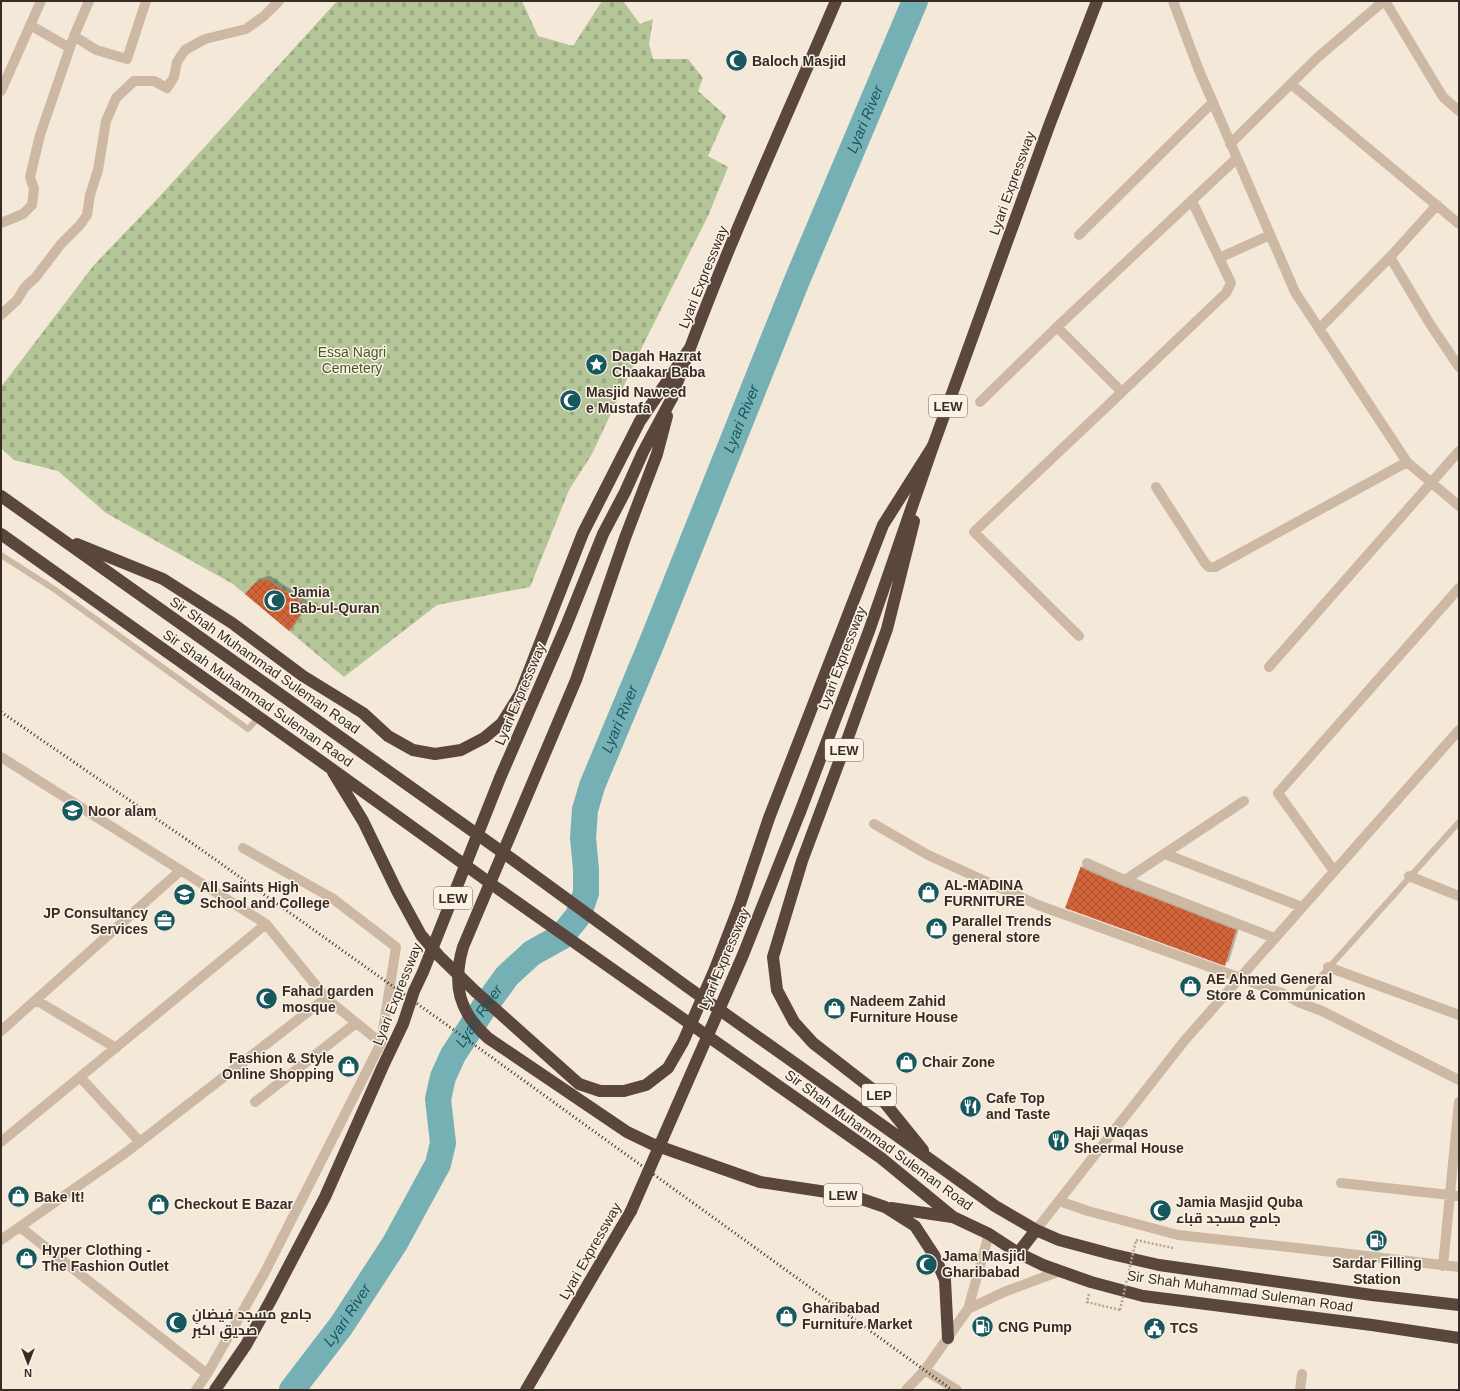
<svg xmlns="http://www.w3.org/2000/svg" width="1460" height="1391" font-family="Helvetica,Cairo,sans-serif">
	<defs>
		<pattern id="cemetery-stones" width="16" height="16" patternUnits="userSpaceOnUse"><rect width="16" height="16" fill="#b4c598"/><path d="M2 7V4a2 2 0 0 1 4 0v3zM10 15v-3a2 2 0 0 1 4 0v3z" fill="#9ca983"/></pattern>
		<pattern id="building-cross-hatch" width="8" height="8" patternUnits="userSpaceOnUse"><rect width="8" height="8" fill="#d36339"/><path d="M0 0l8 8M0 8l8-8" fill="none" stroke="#ac5230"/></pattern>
		<filter id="shadow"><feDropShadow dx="3.5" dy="-3.5" stdDeviation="0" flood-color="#0004"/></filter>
	</defs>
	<rect width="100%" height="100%" fill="#f4e8d9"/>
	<path fill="url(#cemetery-stones)" d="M337,1H522L538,36L573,46L602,1H623L640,24L653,19L649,44L653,59H688L703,78L698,91L726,116L708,156L728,167L708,216L643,345L592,454L569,490L530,587L437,605L344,677L233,584L106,513L58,471L14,460L1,448V387L94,265L161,195Z"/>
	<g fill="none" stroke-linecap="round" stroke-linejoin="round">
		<path stroke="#75b0b4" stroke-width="26" id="s1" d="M292,1390L341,1326L395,1243L438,1164L443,1143L438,1099L443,1077L453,1055L483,1009L507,976L532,953L561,937L578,916L586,893V869L583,838L585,810L592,786L650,647L798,278L915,1"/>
	</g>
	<path fill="url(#building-cross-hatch)" filter="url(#shadow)" d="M266,579L307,606L289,631L245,594L255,583Z
		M1081,866L1084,869L1123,886L1236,930L1225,966L1065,908Z"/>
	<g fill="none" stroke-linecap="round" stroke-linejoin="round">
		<path stroke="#b9a28e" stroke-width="2.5" stroke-dasharray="2 2" stroke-linecap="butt" d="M1136,1240L1173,1248
			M1089,1294L1087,1302L1120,1310"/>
		<path stroke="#cdb8a4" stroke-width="6" d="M1,555L54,589L248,729L259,717
			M1298,1002L1459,822"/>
		<path stroke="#cdb8a4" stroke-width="10" d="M1173,1L1198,68L1295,292L1407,462L1459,506
			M1385,1L1443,97L1459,111
			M30,25L70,48
			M74,36L89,1
			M1291,84L1459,224
			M1,91L41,1
			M1230,144L1317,58L1379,5L1385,1
			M1192,201L1231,283L1226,293L1122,392L1057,327L1237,158
			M1,223L23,214L32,205L34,189L30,177L40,135L74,36L96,50L127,59L146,1
			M1079,235L1213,102
			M1390,257L1430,324L1459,367
			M1219,258L1270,235
			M1,315L17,300L25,287L35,278L61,244L80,225L87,215L90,195L98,170L106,121L116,98L134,81H154L167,88L174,77L177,62L185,50L205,39L246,29L264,16L279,1
			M1319,329L1390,257L1437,205
			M980,402L1057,327
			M1156,487L1205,563L1209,567H1215L1407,462
			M1079,636L974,532L1122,392
			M1269,667L1459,451
			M1,757L266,924L326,998L381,1043
			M874,824L928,855L1038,905L1282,993L1298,1002L1322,1011L1459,1080
			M1165,854L1302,907
			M1087,863L1125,880L1274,938
			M1334,871L1278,793L1459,588
			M1409,876L1459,896
			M1125,880L1244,801
			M1328,967L1459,1015
			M36,1000L116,1048
			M1,1031L181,870
			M80,1077L140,1142
			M255,1102L356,1023
			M1,1142L266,924
			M1341,1183L1459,1196
			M1059,1201L1088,1211L1178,1235L1324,1251L1459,1267
			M20,1227L207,1374
			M1036,1230L1185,1040L1459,730
			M1,1240L124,1154L326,998
			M1443,1266L1459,1102
			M968,1309L989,1234
			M925,1370L957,1390
			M196,1390L207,1374L265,1272L381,1043L396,947L332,898L243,848
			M906,1390L925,1370L968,1309L1004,1292L1060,1271
			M1300,1390L1302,1374"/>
		<path stroke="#5a463c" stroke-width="12" d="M672,398C719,263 780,132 836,1
			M1,496L512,859L686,986L903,1140L995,1206L1036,1230L1059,1240L1111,1254L1159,1265L1372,1295L1459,1305
			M914,521L887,629L845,746L802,861L773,957L777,990L794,1022L813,1043L876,1092L923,1150
			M1,534L329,767L497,888L881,1158L953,1217L989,1234L1018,1253L1043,1265L1091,1282L1143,1296L1372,1325L1459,1338
			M77,544L163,579L232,623L303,676L363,713L388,736L413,750L435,754L461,750L484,738L502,723L520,694L583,533L640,421L690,348
			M333,772L363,821L397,891L421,935L439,956L476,992
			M800,812L869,631L933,446L1049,126L1097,1
			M652,1144L760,1182L853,1196L885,1207L915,1226L934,1255L945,1280L948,1338
			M891,1208L952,1217
			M1018,1253L1036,1230
			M526,1390L631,1211"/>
		<path stroke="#382c26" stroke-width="3" stroke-dasharray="1 3" stroke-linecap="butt" d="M1,712L199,848L440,1020L952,1390"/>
		<path stroke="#b9a28e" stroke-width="2.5" stroke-dasharray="2 2" stroke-linecap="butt" d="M1120,1310L1136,1240"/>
		<path stroke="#5a463c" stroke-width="12" d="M476,992L579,1084L600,1091H624L646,1085L668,1068L683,1042L715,969L740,904L769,818L883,525L933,446
			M652,1144L627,1132L488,1038C459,1012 452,985 463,947L576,680L625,538L657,454L667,416
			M631,1211L743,955L800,812
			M215,1390L246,1345L272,1298L325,1197L383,1066L403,1024L414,991L423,972L500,778L566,626L603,534L625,492L643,452L672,398"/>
	</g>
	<defs>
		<symbol id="mosque-disc" viewBox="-11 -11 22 22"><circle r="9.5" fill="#17575e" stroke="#fbf2e6"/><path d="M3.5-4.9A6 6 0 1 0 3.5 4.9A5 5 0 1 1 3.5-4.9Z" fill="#fff"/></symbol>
		<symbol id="sight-disc" viewBox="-11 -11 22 22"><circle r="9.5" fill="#17575e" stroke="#fbf2e6"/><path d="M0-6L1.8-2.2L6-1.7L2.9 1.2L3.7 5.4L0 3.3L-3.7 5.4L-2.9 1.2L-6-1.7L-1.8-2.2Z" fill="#fff"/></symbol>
		<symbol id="school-disc" viewBox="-11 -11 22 22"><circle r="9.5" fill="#17575e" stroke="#fbf2e6"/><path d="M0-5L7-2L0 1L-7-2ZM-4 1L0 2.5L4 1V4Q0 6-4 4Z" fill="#fff"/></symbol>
		<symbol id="shop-disc" viewBox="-11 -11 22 22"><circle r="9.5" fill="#17575e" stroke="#fbf2e6"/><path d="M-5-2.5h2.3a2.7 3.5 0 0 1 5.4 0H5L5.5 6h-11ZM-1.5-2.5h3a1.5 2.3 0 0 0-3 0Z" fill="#fff"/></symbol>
		<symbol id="office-disc" viewBox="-11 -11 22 22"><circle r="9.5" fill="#17575e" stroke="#fbf2e6"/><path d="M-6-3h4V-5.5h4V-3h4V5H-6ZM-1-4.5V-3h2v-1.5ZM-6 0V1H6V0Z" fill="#fff"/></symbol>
		<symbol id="restaurant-disc" viewBox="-11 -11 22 22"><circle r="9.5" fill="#17575e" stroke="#fbf2e6"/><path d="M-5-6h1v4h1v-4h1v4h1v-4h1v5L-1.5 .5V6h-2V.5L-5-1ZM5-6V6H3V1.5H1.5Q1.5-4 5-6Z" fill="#fff"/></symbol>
		<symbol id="fuel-disc" viewBox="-11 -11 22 22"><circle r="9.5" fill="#17575e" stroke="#fbf2e6"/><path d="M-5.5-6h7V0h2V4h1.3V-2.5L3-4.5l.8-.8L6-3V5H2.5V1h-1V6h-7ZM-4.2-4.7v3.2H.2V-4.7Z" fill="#fff"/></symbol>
		<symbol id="civic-disc" viewBox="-11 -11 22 22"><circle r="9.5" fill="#17575e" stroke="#fbf2e6"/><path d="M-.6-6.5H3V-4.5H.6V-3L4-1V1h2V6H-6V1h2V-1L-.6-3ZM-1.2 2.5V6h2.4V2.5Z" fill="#fff"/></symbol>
	</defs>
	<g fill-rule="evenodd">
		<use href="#mosque-disc" x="724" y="48" width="25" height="25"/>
		<use href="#sight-disc" x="584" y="352" width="25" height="25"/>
		<use href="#mosque-disc" x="558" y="388" width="25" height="25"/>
		<use href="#mosque-disc" x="262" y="588" width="25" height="25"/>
		<use href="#school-disc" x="60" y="798" width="25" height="25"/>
		<use href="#shop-disc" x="916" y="880" width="25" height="25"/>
		<use href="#school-disc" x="172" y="882" width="25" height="25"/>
		<use href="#office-disc" x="152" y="908" width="25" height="25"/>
		<use href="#shop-disc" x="924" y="916" width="25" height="25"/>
		<use href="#shop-disc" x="1178" y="974" width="25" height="25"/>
		<use href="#mosque-disc" x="254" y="986" width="25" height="25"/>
		<use href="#shop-disc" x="822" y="996" width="25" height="25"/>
		<use href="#shop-disc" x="894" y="1050" width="25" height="25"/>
		<use href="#shop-disc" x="336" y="1054" width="25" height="25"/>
		<use href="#restaurant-disc" x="958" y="1094" width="25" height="25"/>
		<use href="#restaurant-disc" x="1046" y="1128" width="25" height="25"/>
		<use href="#shop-disc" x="6" y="1184" width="25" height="25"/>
		<use href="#shop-disc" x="146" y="1192" width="25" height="25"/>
		<use href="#mosque-disc" x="1148" y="1198" width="25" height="25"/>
		<use href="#fuel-disc" x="1364" y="1228" width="25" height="25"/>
		<use href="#shop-disc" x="14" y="1246" width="25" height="25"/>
		<use href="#mosque-disc" x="914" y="1252" width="25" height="25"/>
		<use href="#shop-disc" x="774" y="1304" width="25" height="25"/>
		<use href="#mosque-disc" x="164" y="1310" width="25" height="25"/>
		<use href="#fuel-disc" x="970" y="1314" width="25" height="25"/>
		<use href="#civic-disc" x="1142" y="1316" width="25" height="25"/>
	</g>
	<g text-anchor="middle" stroke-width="3" stroke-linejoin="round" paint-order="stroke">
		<g fill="#fbf2e6" stroke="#726760" stroke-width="1">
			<rect x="929" y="395" width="38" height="22" rx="3"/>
			<rect x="825" y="739" width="38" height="22" rx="3"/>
			<rect x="434" y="887" width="38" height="22" rx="3"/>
			<rect x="862" y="1084" width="34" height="22" rx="3"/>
			<rect x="824" y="1184" width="38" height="22" rx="3"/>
		</g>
		<g font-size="13" font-weight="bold" fill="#382c26">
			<text x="948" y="411">LEW</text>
			<text x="844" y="755">LEW</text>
			<text x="453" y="903">LEW</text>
			<text x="879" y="1100">LEP</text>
			<text x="843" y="1200">LEW</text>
		</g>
		<g font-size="14" font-weight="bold" fill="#382c26" stroke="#fbf2e6" text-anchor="start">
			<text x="752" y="66">Baloch Masjid</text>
			<text x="612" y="361">Dagah Hazrat<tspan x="612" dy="16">Chaakar Baba</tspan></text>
			<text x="586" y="397">Masjid Naweed<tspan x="586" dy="16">e Mustafa</tspan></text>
			<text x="290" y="597">Jamia<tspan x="290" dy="16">Bab-ul-Quran</tspan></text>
			<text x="88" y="816">Noor alam</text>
			<text x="944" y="890">AL-MADINA<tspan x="944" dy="16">FURNITURE</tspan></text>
			<text x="200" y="892">All Saints High<tspan x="200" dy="16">School and College</tspan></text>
			<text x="148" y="918" text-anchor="end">JP Consultancy<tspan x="148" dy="16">Services</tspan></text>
			<text x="952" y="926">Parallel Trends<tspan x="952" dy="16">general store</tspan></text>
			<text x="1206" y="984">AE Ahmed General<tspan x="1206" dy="16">Store &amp; Communication</tspan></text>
			<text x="282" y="996">Fahad garden<tspan x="282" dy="16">mosque</tspan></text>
			<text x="850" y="1006">Nadeem Zahid<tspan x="850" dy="16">Furniture House</tspan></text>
			<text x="334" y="1063" text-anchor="end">Fashion &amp; Style<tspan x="334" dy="16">Online Shopping</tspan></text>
			<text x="922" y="1067">Chair Zone</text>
			<text x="986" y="1103">Cafe Top<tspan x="986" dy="16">and Taste</tspan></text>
			<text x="1074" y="1137">Haji Waqas<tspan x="1074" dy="16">Sheermal House</tspan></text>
			<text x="34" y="1202">Bake It!</text>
			<text x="1176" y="1207">Jamia Masjid Quba<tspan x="1176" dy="16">جامع مسجد قباء</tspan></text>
			<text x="174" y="1209">Checkout E Bazar</text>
			<text x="42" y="1255">Hyper Clothing -<tspan x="42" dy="16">The Fashion Outlet</tspan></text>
			<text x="942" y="1261">Jama Masjid<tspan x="942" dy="16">Gharibabad</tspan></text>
			<text x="1377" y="1268" text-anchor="middle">Sardar Filling<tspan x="1377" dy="16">Station</tspan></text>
			<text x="802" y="1313">Gharibabad<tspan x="802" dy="16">Furniture Market</tspan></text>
			<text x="192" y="1319">جامع مسجد فیضانِ<tspan x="192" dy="16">صدیقِ اکبر</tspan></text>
			<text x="998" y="1332">CNG Pump</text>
			<text x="1170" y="1333">TCS</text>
		</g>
		<g font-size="14" fill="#382c26" stroke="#fbf2e6">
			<text transform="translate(1012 183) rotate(-70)" y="5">Lyari Expressway</text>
			<text transform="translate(703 277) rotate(-68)" y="5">Lyari Expressway</text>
			<text transform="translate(842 658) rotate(-69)" y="5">Lyari Expressway</text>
			<text transform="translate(265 665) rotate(35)" y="5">Sir Shah Muhammad Suleman Road</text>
			<text transform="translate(520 694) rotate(-67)" y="5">Lyari Expressway</text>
			<text transform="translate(258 698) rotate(35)" y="5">Sir Shah Muhammad Suleman Raod</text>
			<text transform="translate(724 959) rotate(-67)" y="5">Lyari Expressway</text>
			<text transform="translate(397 994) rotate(-68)" y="5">Lyari Expressway</text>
			<text transform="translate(879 1140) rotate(36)" y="5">Sir Shah Muhammad Suleman Road</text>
			<text transform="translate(590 1251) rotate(-60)" y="5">Lyari Expressway</text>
			<text transform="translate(1240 1291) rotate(8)" y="5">Sir Shah Muhammad Suleman Road</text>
		</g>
		<g font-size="14" fill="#455927" stroke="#fbf2e6">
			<text x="352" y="357">Essa Nagri<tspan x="352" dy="16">Cemetery</tspan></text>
		</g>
		<g font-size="15" font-style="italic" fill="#17575e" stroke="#fbf2e6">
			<text dy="5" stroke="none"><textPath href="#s1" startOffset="1425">Lyari River</textPath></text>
			<text dy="5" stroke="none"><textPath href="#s1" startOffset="1101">Lyari River</textPath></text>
			<text dy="5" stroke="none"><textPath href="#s1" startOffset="777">Lyari River</textPath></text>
			<text dy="5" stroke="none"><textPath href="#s1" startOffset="429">Lyari River</textPath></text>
			<text dy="5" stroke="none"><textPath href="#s1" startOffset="93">Lyari River</textPath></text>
		</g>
	</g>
	<rect width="1460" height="1391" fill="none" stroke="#382c26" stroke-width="4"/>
	<g transform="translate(28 1363) rotate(180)" stroke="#fbf2e6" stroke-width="3" paint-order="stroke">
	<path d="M0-3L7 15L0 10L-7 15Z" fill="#382c26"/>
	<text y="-6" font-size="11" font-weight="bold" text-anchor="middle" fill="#382c26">N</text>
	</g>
</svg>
